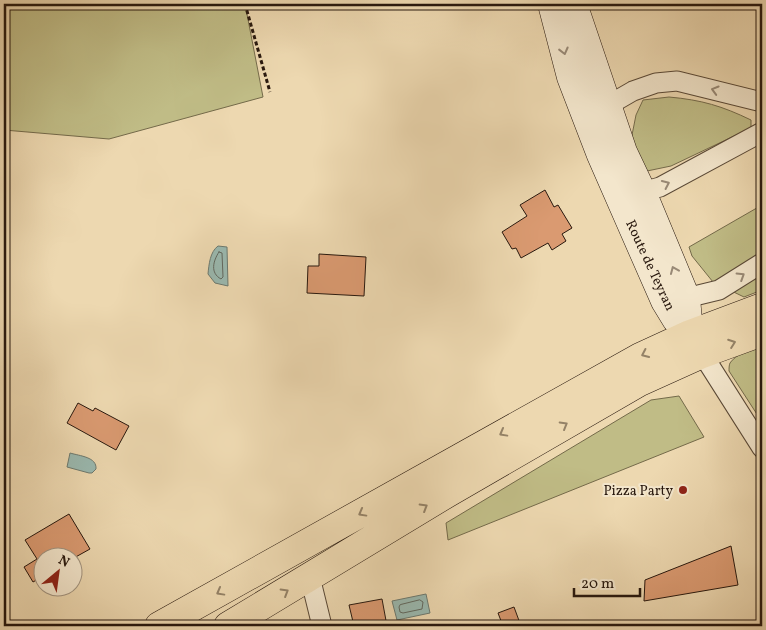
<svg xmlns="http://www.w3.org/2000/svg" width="766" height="630" font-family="Vollkorn,serif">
	<rect width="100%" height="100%" fill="#edd8b0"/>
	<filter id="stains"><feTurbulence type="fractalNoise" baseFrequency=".004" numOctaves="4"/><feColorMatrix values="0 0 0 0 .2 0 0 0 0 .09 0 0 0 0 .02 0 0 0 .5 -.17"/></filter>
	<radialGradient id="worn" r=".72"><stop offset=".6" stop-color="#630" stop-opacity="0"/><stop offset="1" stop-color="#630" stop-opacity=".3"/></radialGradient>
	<path fill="#c0bc86" stroke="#746a4a" d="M4,4H245L263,97L109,139L4,130Z
		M669,97C702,100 722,106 751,120V128L671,166L647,171L631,140L636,115L643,100Z
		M762,205V290L744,297L713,282L692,256L689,247Z
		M762,342V422L729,371C729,369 729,365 730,363C734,356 755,345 762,342Z
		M679,396L704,437L448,540L446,523L651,400Z"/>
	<path fill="#9ab9b0" stroke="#6c796f" d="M218,246L227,247L228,286L215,283L208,274C209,264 210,252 218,246Z
		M70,453C80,456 97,457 96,469L92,473H89L67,467Z
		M426,594L430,613L397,620L392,601Z"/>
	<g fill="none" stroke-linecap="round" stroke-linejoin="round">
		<path stroke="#61685f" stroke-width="1" d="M219,252L222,253L223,277L221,279C210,273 213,261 219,252Z
			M420,600L423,602L422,609L403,613L400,612L399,607L400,605Z"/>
	</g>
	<path fill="#da9a71" stroke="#28180e" d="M545,190L554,207L558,205L572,228L562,234L566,241L552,250L548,243L521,258L516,248L512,249L502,232L527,216L520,205Z
		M319,254L366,257L364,296L307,293L308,266H319Z
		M78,403L93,411L95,408L129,426L116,450L67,423Z
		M69,514L90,549L72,559V558H42V577L33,582L24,567L37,559L25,540Z
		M731,546L738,585L644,601L645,580Z
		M382,599L387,626H354L349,605Z
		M514,607L521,626H503L498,613Z"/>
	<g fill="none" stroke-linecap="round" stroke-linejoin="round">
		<defs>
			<path id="street" d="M603,115L607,106L633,91L656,83L677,81L762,102
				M631,189L642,192L660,187L762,132
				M686,298L719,290L762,263
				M696,344L762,448
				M310,577L322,626"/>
			<path id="secondary" d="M552,4L571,77L601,155L665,301L676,319L690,334
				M573,4L623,152L642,192L686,298L689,332"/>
			<path id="primary" d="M159,626L640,357L690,334L762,307
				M228,626L448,493L640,382L702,354L762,332"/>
		</defs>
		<use href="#street" stroke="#594836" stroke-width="21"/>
		<use href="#secondary" stroke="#28180e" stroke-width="29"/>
		<use href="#primary" stroke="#28180e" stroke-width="29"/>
		<path stroke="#28180e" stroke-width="3" stroke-dasharray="4 2.5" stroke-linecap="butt" d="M245,4L270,92"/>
		<use href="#street" stroke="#f3e6cc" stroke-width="19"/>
		<use href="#secondary" stroke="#f3e6cc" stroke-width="28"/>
		<use href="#primary" stroke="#edd8b0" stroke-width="28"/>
	</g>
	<defs><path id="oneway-chevron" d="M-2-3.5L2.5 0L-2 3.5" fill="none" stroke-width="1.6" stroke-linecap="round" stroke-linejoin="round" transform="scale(1.25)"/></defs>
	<g stroke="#988976">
		<use href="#oneway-chevron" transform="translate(564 51) rotate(76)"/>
		<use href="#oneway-chevron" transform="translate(715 90) rotate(-164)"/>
		<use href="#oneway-chevron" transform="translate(666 184) rotate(-25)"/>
		<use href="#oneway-chevron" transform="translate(674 270) rotate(-113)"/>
		<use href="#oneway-chevron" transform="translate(741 276) rotate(-32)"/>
	</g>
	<g stroke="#948267">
		<use href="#oneway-chevron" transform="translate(732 343) rotate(-20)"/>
		<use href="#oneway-chevron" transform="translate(645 354) rotate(155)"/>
		<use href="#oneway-chevron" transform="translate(564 425) rotate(-30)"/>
		<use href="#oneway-chevron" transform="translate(503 433) rotate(151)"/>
		<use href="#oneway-chevron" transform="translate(424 507) rotate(-31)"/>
		<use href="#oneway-chevron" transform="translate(362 513) rotate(151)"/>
		<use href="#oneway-chevron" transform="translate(220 592) rotate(151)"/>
		<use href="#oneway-chevron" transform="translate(285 592) rotate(-31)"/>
	</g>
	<circle fill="#8f2418" stroke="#f3e6cc" stroke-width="2" cx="683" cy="490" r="5"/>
	<g text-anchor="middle" stroke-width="4" stroke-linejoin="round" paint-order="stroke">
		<g font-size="14" fill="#28180e" stroke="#f3e6cc">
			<text transform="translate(651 265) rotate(65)" y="5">Route de Teyran</text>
		</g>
		<g font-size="14" fill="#28180e" stroke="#f3e6cc" text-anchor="end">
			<text x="673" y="495">Pizza Party</text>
		</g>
	</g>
	<rect width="766" height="630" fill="none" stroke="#edd8b0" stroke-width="20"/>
	<rect x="5" y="5" width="756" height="620" fill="none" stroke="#28180e" stroke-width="2.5"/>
	<rect x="10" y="10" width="746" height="610" fill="none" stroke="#28180e"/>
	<g transform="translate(58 572) rotate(29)"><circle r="24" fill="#f3e6cc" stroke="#a29480"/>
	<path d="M0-4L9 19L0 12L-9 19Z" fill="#8f2418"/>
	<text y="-8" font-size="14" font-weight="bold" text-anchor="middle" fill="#28180e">N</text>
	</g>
	<path d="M574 588v8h66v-8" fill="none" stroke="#28180e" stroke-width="2.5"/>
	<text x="581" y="588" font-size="15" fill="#28180e" stroke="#f3e6cc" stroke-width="4" paint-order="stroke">20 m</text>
	<rect width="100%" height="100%" filter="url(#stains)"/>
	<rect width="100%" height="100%" fill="url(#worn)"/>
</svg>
